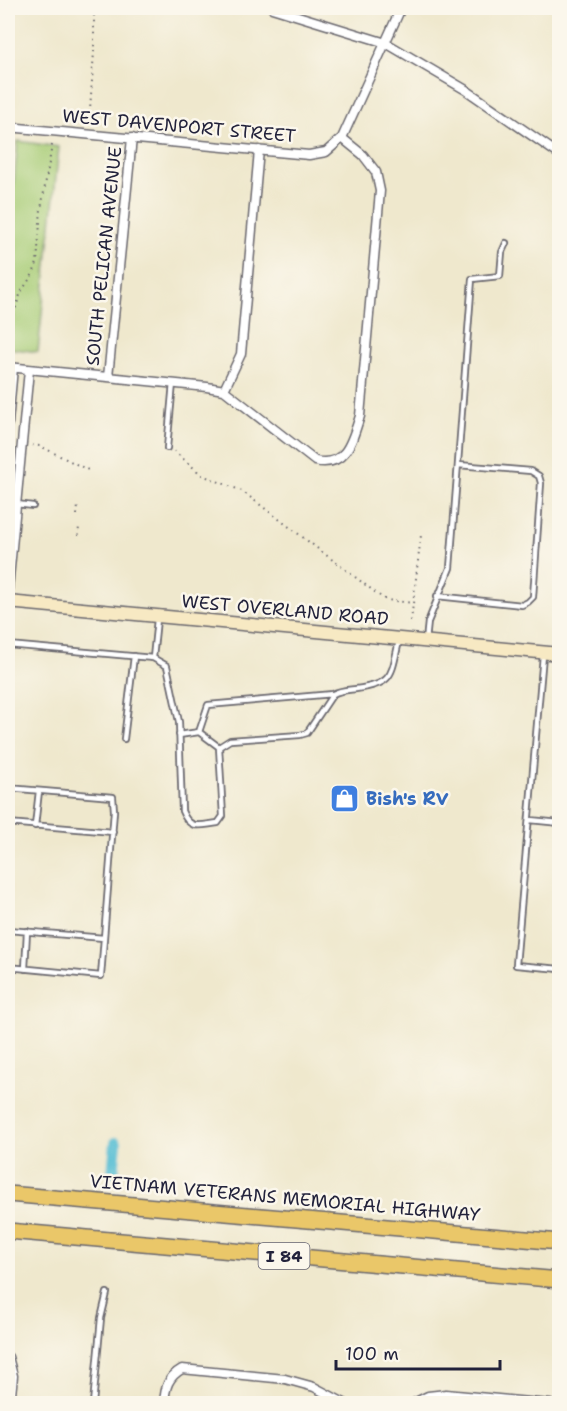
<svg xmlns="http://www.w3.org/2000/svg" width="567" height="1411" font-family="'Shantell Sans',sans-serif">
	<rect width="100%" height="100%" fill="#fbf7ec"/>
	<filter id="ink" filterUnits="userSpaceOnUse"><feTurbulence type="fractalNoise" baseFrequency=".0167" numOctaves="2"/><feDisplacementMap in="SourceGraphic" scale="12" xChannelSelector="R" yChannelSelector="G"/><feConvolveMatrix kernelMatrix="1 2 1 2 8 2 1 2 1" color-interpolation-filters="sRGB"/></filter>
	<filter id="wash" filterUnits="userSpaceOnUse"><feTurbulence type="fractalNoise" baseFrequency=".008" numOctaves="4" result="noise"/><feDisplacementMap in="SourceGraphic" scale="24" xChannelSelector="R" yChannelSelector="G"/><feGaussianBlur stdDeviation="1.35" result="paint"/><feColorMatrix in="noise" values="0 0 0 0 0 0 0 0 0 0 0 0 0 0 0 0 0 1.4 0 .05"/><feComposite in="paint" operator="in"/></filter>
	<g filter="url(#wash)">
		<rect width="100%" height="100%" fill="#efe8cd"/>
		<path fill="#a7cc76" stroke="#647758" stroke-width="1.5" d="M18,141L59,147L38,352L8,348V242Z"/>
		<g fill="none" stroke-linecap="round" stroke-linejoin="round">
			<path stroke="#55bdd3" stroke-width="12" d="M113,1173L116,1143"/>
		</g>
	</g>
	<g filter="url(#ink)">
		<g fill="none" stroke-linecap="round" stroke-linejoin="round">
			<defs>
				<path id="lane" d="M167,448L173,383
					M8,503L33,506
					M437,596L522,605L528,602L533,597L541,483L539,476L531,471L458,465
					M426,641L428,622L450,568L472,279L500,276L502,252L506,243
					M8,645L153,658L167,666L179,722L182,811C190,831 200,825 218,823L223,816L219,747L230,740L300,735L307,733L333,694C340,690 348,690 356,689C394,684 391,675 399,641
					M543,655L516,965L560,969
					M153,658L157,619
					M199,732L219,747
					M179,735L199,732L208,705L333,694
					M124,739L134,656
					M8,788L113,797L114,811L101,976L8,967
					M530,820L560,823
					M8,823L113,832
					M35,826L39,791
					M8,930L104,938
					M25,969L27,931
					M93,1404L101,1318L107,1293"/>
				<path id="street" d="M272,8L386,43L466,90L560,155
					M8,127L309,155L326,152L342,138
					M8,367L207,387L224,390L315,461C346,468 352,441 360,416L380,191L376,172L363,155L342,138L401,8
					M108,377L132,138
					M224,390L241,354L259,150
					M8,423L13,368
					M8,589L29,370
					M8,1357L13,1376L10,1404
					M164,1404C165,1387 168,1377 182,1369L285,1379L314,1387L346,1404
					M412,1404L428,1396L446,1394L550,1404"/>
				<path id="secondary" d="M8,602L560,654"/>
				<path id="highway" d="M8,1194L560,1242
					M8,1231L560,1280"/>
			</defs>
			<use href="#lane" stroke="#6a676e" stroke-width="8"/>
			<use href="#street" stroke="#6a676e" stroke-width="11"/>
			<use href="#secondary" stroke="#6a676e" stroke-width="15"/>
			<use href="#highway" stroke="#6a676e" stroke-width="18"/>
			<path stroke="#6a676e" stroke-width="2" stroke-dasharray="1.5 4.5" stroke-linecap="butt" d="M89,124L94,52V8
				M8,331L21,292L33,274L37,263L41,209L52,145
				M32,445L40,446L90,471
				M174,451L202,475L242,491L380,596L386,600L413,603
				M77,515L78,506
				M78,536L79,527
				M411,621L421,535"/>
			<use href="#lane" stroke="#fff" stroke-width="4.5"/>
			<use href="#street" stroke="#fff" stroke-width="8"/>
			<use href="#secondary" stroke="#f7e9c3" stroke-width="12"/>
			<use href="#highway" stroke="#eac769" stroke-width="15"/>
		</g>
	</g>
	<defs>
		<symbol id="shop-square" viewBox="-11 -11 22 22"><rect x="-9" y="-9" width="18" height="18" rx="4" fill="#3f7fe0" stroke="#fbf7ec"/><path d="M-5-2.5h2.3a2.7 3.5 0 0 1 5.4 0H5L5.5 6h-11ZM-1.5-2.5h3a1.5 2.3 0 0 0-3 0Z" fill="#fff"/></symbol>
	</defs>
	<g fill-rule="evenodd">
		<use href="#shop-square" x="328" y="782" width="33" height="33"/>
	</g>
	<g text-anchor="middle" stroke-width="5" stroke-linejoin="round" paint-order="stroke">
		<rect fill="#fbf7ec" stroke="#636270" stroke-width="1.5" x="258.5" y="1243" width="51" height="26" rx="4.5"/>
		<g font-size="16" font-weight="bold" fill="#22223b">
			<text x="284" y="1262">I 84</text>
		</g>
		<g font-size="18" fill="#22223b" stroke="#fbf7ec">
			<text transform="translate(179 126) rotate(5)" y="6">WEST DAVENPORT STREET</text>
			<text transform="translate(104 256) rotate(-84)" y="6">SOUTH PELICAN AVENUE</text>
			<text transform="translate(285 610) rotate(5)" y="6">WEST OVERLAND ROAD</text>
			<text transform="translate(285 1198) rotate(5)" y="6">VIETNAM VETERANS MEMORIAL HIGHWAY</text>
		</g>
		<g font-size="18" font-weight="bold" fill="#366cbe" stroke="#fbf7ec" text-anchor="start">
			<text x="366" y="805">Bish's RV</text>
		</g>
	</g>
	<rect width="567" height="1411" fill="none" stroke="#fbf7ec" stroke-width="30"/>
	<path d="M336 1360v9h164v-9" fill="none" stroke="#22223b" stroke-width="3"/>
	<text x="345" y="1360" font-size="18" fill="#22223b" stroke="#fbf7ec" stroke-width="4.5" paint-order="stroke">100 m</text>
</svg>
